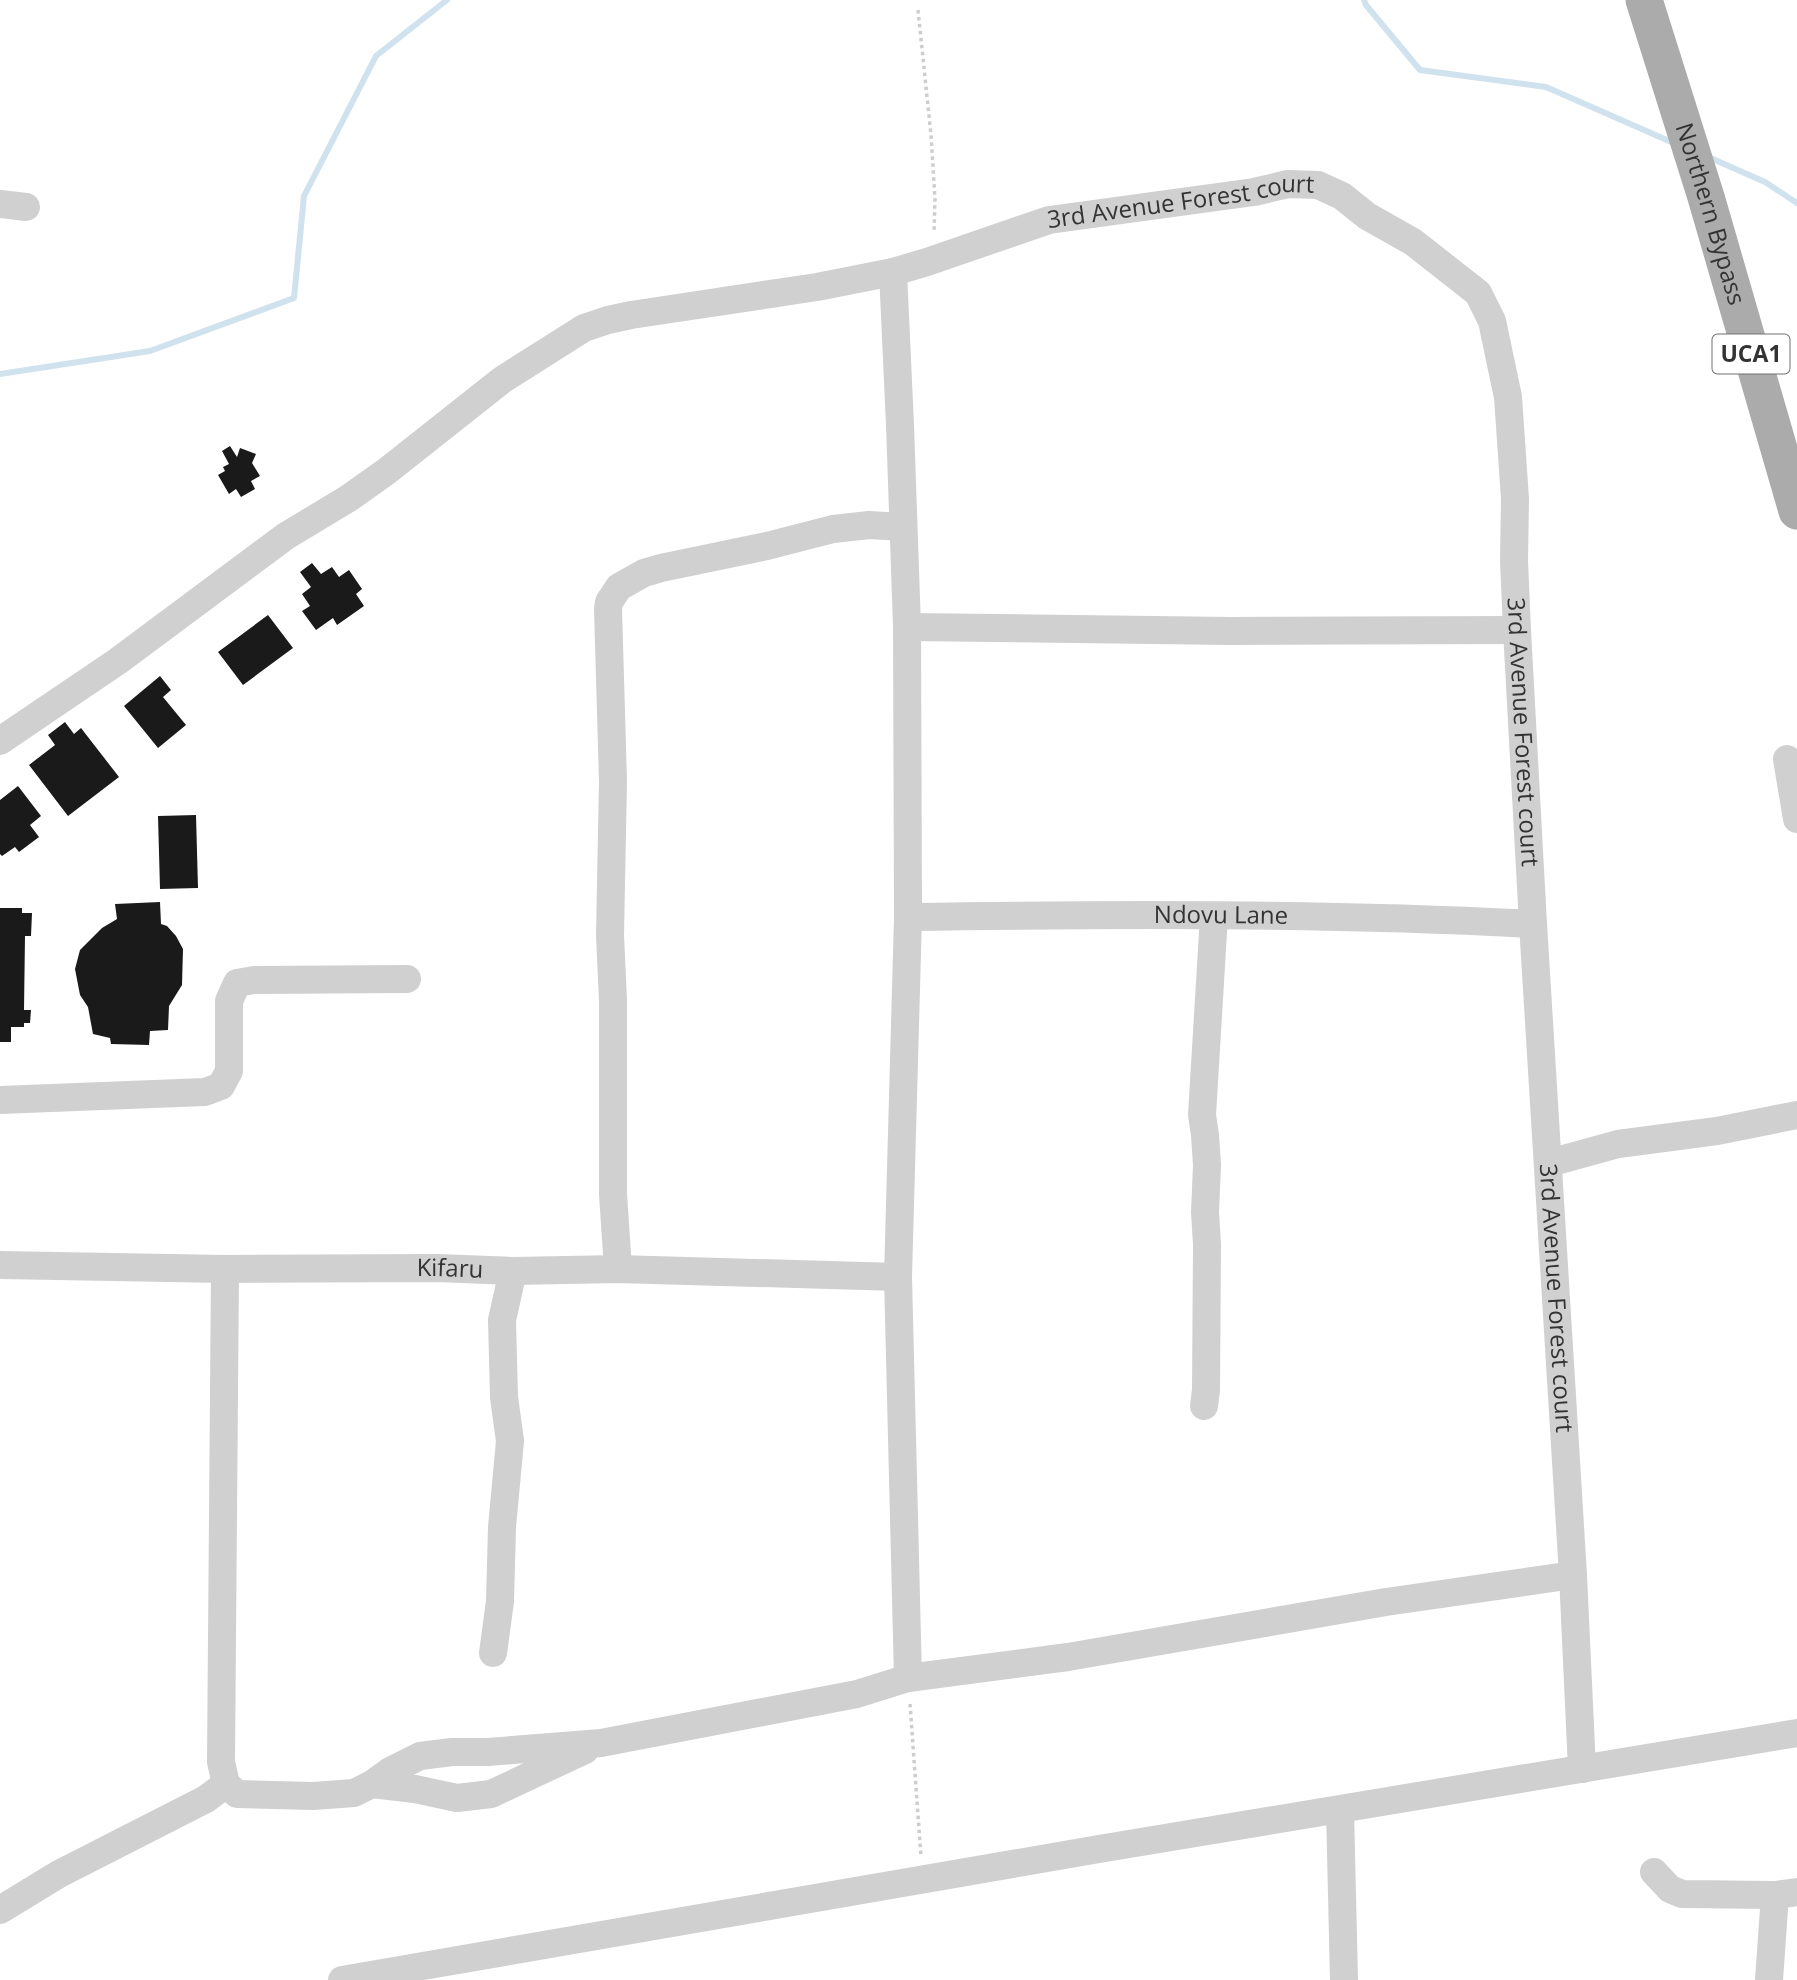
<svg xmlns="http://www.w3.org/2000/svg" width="1797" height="1980" font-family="'Open Sans',sans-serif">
	<rect width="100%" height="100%" fill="#fff"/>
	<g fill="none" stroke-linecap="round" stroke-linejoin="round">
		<path stroke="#cfe2ee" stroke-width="6" d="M1364,0L1366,5L1420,70L1546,87L1676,144
			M1706,156L1765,182L1797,203
			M0,374L150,351L294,298L304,196L376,56L447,0"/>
	</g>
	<path fill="#1a1a1a" d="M230,446L237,457L240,448L256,454L252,463L260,476L251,481L255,489L241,497L236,489L229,494L218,475L225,471L223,467L229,464L222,451Z
		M312,563L321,574L332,567L339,577L349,570L362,589L356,594L364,606L337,625L333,618L316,630L302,611L310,606L302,594L311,587L300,572Z
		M268,615L293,648L243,685L218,652Z
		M160,676L171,690L163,697L186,725L158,748L124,706Z
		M65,722L74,734L81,728L119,777L68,816L29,765L55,745L48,735Z
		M18,786L41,816L30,825L39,837L19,852L15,847L2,856L0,854V800Z
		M196,815L198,888L160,889L158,816Z
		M160,902L161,924L167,926L176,936L183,949L182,985L169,1006L168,1030L150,1031L149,1045L111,1044L110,1038L93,1034L88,1007L80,995L75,969L80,950L102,928L117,919L115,904Z
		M0,908H22V913H32L31,936H25L24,1010H31L30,1023H24V1027H11V1042H0Z"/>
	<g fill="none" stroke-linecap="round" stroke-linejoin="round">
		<path stroke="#cdcdcd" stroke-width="3.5" stroke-dasharray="3.5 3.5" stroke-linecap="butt" d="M918,10L931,135L935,199L934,233
			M910,1704L921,1857"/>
		<g stroke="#d0d0d0" stroke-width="28">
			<path d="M0,204L26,207"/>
			<path d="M893,272L900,425L907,627L908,917L898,1277L908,1678"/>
			<path d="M907,627L1231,631L1517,630"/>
			<path id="s1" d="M0,741L118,661L286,536L349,498L387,471L502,380L584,328L608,320L631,315L817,287L893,272L927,262L1049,220L1254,192L1288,184L1318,185L1342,196L1367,216L1413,242L1478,293L1492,321L1508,397L1515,499L1514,561L1517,630L1533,924L1573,1575L1582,1769"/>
			<path d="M1787,759L1797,819"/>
			<path id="s2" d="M908,917C1116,914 1325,913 1533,924"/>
			<path d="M0,1100L205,1092L221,1086L229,1071V1001L237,983L254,980L407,979"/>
			<path d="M1549,1163L1618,1144L1717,1131L1797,1115"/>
			<path id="s3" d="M0,1265L225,1269L438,1268L513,1271L618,1269L898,1277"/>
			<path d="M225,1269L221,1762L226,1784L237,1794L313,1796L354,1793L372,1784L390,1771L420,1756L452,1752H488L601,1743L857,1694L908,1678L1068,1657L1386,1602L1573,1575"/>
			<path d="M618,1269L613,1194V1001L610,935L613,781L608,609L609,602L619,587L644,573L661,568L767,546L833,529L869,525L903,527"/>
			<path d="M1204,1406L1206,1390L1207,1244L1205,1212L1207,1165L1205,1135L1202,1115L1214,916"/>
			<path d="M493,1653L500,1601L502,1527L510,1441L504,1397L502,1320L513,1271"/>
			<path d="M372,1784L415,1789L457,1798L491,1794L585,1750"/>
			<path d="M1340,1810L1344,1980"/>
			<path d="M1654,1872L1670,1889L1682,1894L1775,1895"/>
			<path d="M0,1910L59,1874L206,1799L226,1784"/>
			<path d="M342,1980L1099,1849L1797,1733"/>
			<path d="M1769,1980L1775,1895L1797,1892"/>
		</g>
		<path stroke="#ababab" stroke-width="37" id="s4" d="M1644,0L1706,197L1797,511"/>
	</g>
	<g text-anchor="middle" stroke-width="7" stroke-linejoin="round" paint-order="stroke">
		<rect fill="#fff" stroke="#707070" stroke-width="2" x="1712.5" y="334.5" width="77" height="39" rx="5"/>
		<g font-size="23" font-weight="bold" fill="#333">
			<text x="1751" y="362">UCA1</text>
		</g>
		<g font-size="24" fill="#333" stroke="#fff">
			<text dy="8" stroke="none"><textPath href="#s1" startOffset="1328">3rd Avenue Forest court</textPath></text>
			<text dy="8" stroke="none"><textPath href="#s4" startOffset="224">Northern Bypass</textPath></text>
			<text dy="8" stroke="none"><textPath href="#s1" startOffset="2105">3rd Avenue Forest court</textPath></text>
			<text dy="8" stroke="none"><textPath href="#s2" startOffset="313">Ndovu Lane</textPath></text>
			<text dy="8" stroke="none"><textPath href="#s3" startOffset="450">Kifaru</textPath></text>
			<text dy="8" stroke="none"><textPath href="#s1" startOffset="2672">3rd Avenue Forest court</textPath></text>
		</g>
	</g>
</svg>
